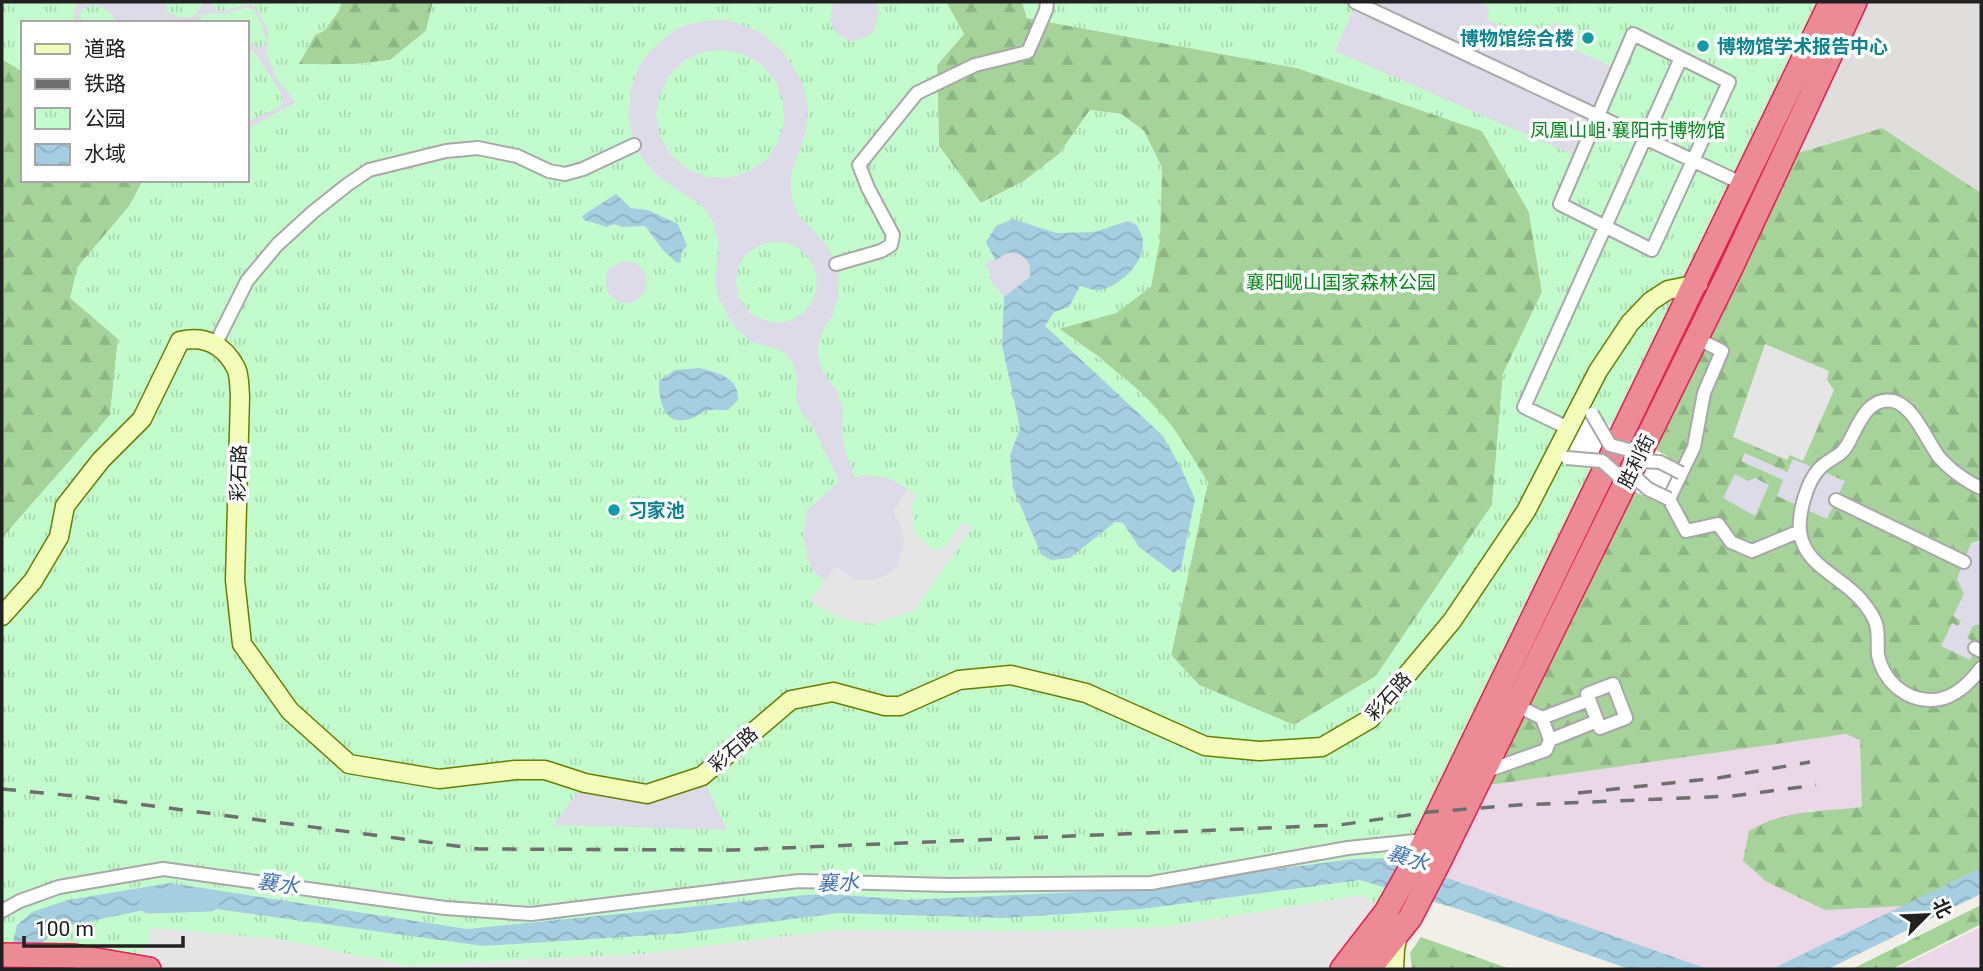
<svg xmlns="http://www.w3.org/2000/svg" width="1983" height="971" font-family="Roboto,'Noto Sans SC',sans-serif">
	<defs>
		<pattern id="forest-firs" width="22" height="20" patternUnits="userSpaceOnUse" patternTransform="scale(1.75)"><rect width="22" height="20" fill="#a5d399"/><path d="M5 1l3.5 6h-7zM16 11l3.5 6h-7z" fill="#8eb584"/></pattern>
		<pattern id="park-tufts" width="24" height="20" patternUnits="userSpaceOnUse" patternTransform="scale(1.75)"><rect width="24" height="20" fill="#c3fccc"/><path d="M3 7l-1-3M5 7V3M7 7l1-3M15 17l-1-3M17 17v-4M19 17l1-3" fill="none" stroke="#a7d8af"/></pattern>
		<pattern id="water-waves" width="16" height="10" patternUnits="userSpaceOnUse" patternTransform="scale(1.75)"><rect width="16" height="10" fill="#a5cee1"/><path d="M0 5q4-4 8 0t8 0" fill="none" stroke="#8eb1c1"/></pattern>
	</defs>
	<rect width="100%" height="100%" fill="#f1efe7"/>
	<path fill="#dfdedd" d="M1844,2H1981V193L1882,128L1765,163Z"/>
	<path fill="#ebd8e6" d="M1846,734L1860,739L1863,807L1826,812L1808,810L1825,910L1905,906L1772,969H1707L1441,876L1484,790L1499,783Z
		M1981,927V969H1896Z"/>
	<path fill="url(#forest-firs)" d="M341,2H433L426,31L390,60L355,64H298L315,35L325,30L340,9Z
		M946,2H1022L1027,18L1297,68L1482,131L1529,212L1542,292L1503,374L1492,505L1376,676L1294,725L1199,685L1171,655L1208,482L1102,359L1058,328L1116,313L1162,168L1144,131L1121,114L1090,110L1059,154L1024,181L981,203L939,146L937,65L964,34Z
		M2,59L23,72V180H143L130,205L77,268L118,339L110,415L2,538Z
		M1882,128L1981,193V868L1905,906L1825,910L1767,882L1743,861L1749,831C1785,809 1822,812 1862,807L1860,740L1846,734L1475,787L1763,199L1765,163Z
		M1981,905V924L1892,969H1852Z
		M1421,937L1510,969H1412L1410,953Z"/>
	<path fill="url(#park-tufts)" d="M2,2H341L340,9L325,30L315,35L299,64H355L390,60L426,31L433,2H946L964,34L937,65L939,146L981,203L1024,181L1059,154L1090,110L1121,114L1144,131L1162,168L1160,240L1151,287L1116,313L1059,329C1097,356 1136,383 1166,419C1182,438 1195,462 1208,482L1171,655L1199,685L1294,725L1376,676L1492,505L1503,374L1542,292L1529,212L1482,131L1297,68L1027,18L1022,2H1844L1401,921L1362,895L1166,927L1043,931L837,930L644,954L406,966L277,939L151,928L149,945L125,964L2,955V538L110,415L118,339L70,298L77,268L130,205L143,180H247V23H23V72L2,59Z"/>
	<path fill="#e5e5e5" d="M1765,344L1829,371L1827,380L1834,390L1803,461L1790,455L1787,460L1733,437Z
		M908,489L917,496L912,505L914,533L934,551L945,547L962,522L973,527L914,611L873,624L854,622L834,615L810,601L836,566L856,580L900,524L893,511Z
		M1362,895L1386,912L1342,969H149L125,964L149,945L150,928L277,939L407,966L644,954L837,930L1043,931L1166,927Z"/>
	<path fill="#dcdbe7" fill-rule="evenodd" d="M78,2H166L167,11L177,17L188,18L194,16L204,2H211L215,9L220,11L251,4L257,9L268,30L267,56L278,80L296,102L247,129V122L279,107L283,103L280,92L258,57L253,51L247,50V41L258,47L264,46L267,41L259,19L253,10L247,7L225,14H203L198,23H118L108,11L100,6L92,5L83,9L80,14L82,23H75L74,10Z
		M833,2H877L879,11L874,32L859,40L849,41L835,32L830,20Z
		M1357,2H1477L1490,8L1486,19L1543,45L1554,22L1572,31L1566,46L1618,69L1580,158L1335,51Z
		M713,20H729L762,33L785,54L802,81L808,105L806,132L791,175V194L797,214L828,246L839,270L838,298L832,316L821,334L817,350L822,370L838,393L843,411L842,431L845,451L855,478L863,475L886,477L908,489L893,511L900,524L904,542L897,567L884,576L872,580H856L836,566L825,581L815,573L808,560L803,536L807,510L834,486L840,483L812,425L802,413L796,399L797,377L793,363L785,353L775,348L751,342L733,325L718,297L715,280L719,244L714,223L702,206L661,179L647,165L634,145L628,114L631,90L639,66L652,49L672,32L688,24ZM723,50L743,54L761,64L775,80L783,100L784,122L778,142L766,160L748,172L728,178L706,177L686,168L670,154L660,135L656,114L660,94L669,76L684,61L702,52ZM769,242H782L795,246L806,254L813,265L817,278L816,291L811,303L803,313L792,320L779,323L766,321L754,316L745,307L738,295L736,281L738,268L745,256L756,247Z
		M1009,252L1021,254L1030,265L1031,270L1030,277L1025,283L1004,297L988,277L992,273L984,265L993,258L996,261L1001,255Z
		M622,261L636,263L645,273L647,280L645,293L634,302L620,303L609,295L606,288V274L610,268Z
		M1745,453L1787,472L1793,459L1845,481L1827,519L1777,496L1783,480L1741,461Z
		M1735,474L1748,481L1755,478L1769,485L1755,516L1723,498Z
		M1981,540V624L1973,626L1967,638L1978,644L1970,660L1941,646L1952,623L1958,626L1961,621L1953,616L1964,594L1957,579L1971,543Z
		M702,776L727,830L553,825L585,783L647,794Z"/>
	<path fill="url(#water-waves)" d="M616,194L631,208L648,210L678,224L687,246L680,254L681,262L677,263L663,250L645,226L623,227L614,224L607,227L584,220L582,216Z
		M1013,219L1056,233L1094,232L1128,221L1137,225C1139,230 1143,236 1143,241C1145,263 1118,289 1097,290C1092,290 1085,287 1080,286L1069,307L1054,312L1045,326L1163,436L1182,470L1195,499L1181,568L1174,573L1139,547L1123,523L1115,522L1070,558L1051,560L1041,554L1013,488L1010,455L1020,428L1002,345L1004,297L1030,277V265C1021,251 1008,248 996,261L986,242L996,226Z
		M700,368C718,373 739,377 738,400L728,410C721,410 712,409 706,411C699,414 694,419 686,420C662,424 659,398 659,381L675,370Z
		M1390,858L1708,969H1629L1461,910L1360,880L1142,909L1003,918L839,913L685,933L483,946L201,907L182,902L58,928L42,943L37,969H7L17,925L32,912L68,900L170,883L467,929L806,895L830,894L907,900L1121,890L1353,859Z
		M1981,868V894L1828,969H1772Z"/>
	<path fill="#fff" d="M1583,401L1600,421L1667,456L1681,473L1669,499L1646,497L1573,461L1551,462Z"/>
	<g fill="none" stroke-linecap="round" stroke-linejoin="round">
		<path stroke="#a5cee1" stroke-width="19" d="M149,904L210,902"/>
		<defs>
			<path id="street" d="M1355,2L1743,184
				M1633,34L1729,82L1652,250L1560,204Z
				M836,264L881,251L891,245L893,235L868,188L859,165L917,93L975,65L1028,52L1046,10L1047,2
				M1696,338L1722,351L1704,393L1694,447L1669,499L1686,531L1718,524L1731,542L1752,551L1800,531
				M216,343L247,281L277,245L313,212L347,185L369,170L446,151L478,148L517,156L549,171L565,174L583,169L634,145
				M1574,422L1568,428L1524,407L1681,58
				M1981,488C1967,482 1949,469 1939,457C1927,441 1913,405 1893,401C1869,396 1859,423 1850,440C1840,460 1834,454 1820,468C1807,481 1798,513 1800,532C1804,566 1843,577 1862,601C1867,607 1874,617 1876,624C1879,633 1877,645 1878,655C1883,680 1904,699 1929,700C1951,701 1969,684 1981,668
				M1836,500L1964,562
				M1975,648L1981,651
				M1613,684L1626,718L1600,728L1587,694Z
				M1542,718L1589,700
				M1550,740L1597,721
				M1484,772L1546,750L1550,740L1542,718L1516,705
				M2,911L20,901L59,887L163,869L445,908L531,914L799,881L949,885L1151,883L1348,848L1425,840"/>
			<path id="secondary" d="M2,616L33,581L59,537L65,506L101,460L142,419L180,341C205,335 224,345 236,368C240,376 239,388 240,396L235,580L242,644L290,711L349,764L439,779L515,770H545L585,783L647,794L702,776L791,700L833,692L885,706H900L959,680L1011,675L1086,693L1205,746L1259,751L1322,747L1370,719L1452,621L1526,511L1598,371L1630,323L1651,301L1668,290L1698,284
				M1394,969L1395,949L1398,935"/>
			<path id="highway" d="M2,955L74,956L149,969
				M1342,969L1386,912L1419,853C1557,570 1696,287 1831,2
				M1369,969L1410,918L1439,862L1731,268L1855,2"/>
		</defs>
		<use href="#street" stroke="#a8a8a8" stroke-width="16"/>
		<use href="#secondary" stroke="#667f00" stroke-width="21"/>
		<use href="#highway" stroke="#e51e51" stroke-width="26"/>
		<use href="#street" stroke="#fff" stroke-width="12"/>
		<use href="#secondary" stroke="#f3fdb9" stroke-width="18"/>
		<use href="#highway" stroke="#ec8b94" stroke-width="23"/>
		<path stroke="#6f6f6f" stroke-width="3.5" stroke-dasharray="14 14" stroke-linecap="butt" d="M2,789L85,797L479,849L734,850L1339,825L1429,812L1518,805L1733,796L1816,785
			M1578,793L1718,778L1810,762"/>
		<defs>
			<path id="street-bridge" d="M1592,414L1610,445L1629,450L1641,461L1660,462L1681,473
				M1567,458L1602,461L1620,477L1636,478L1648,489L1669,499"/>
		</defs>
		<use href="#street-bridge" stroke="#a8a8a8" stroke-width="16" stroke-linecap="butt"/>
		<use href="#street-bridge" stroke="#fff" stroke-width="12"/>
	</g>
	<g fill="#0f9aa8" stroke="#fff" stroke-width="2.5">
		<circle cx="1588" cy="38" r="7"/>
		<circle cx="1703" cy="46" r="7"/>
		<circle cx="614" cy="510" r="7"/>
	</g>
	<g text-anchor="middle" stroke-width="7" stroke-linejoin="round" paint-order="stroke">
		<g font-size="19" font-weight="bold" fill="#0d838f" stroke="#fff" text-anchor="start">
			<text x="1574" y="45" text-anchor="end">博物馆综合楼</text>
			<text x="1717" y="53">博物馆学术报告中心</text>
			<text x="628" y="517">习家池</text>
		</g>
		<g font-size="19" fill="#06871c" stroke="#fff">
			<text x="1628" y="137">凤凰山岨·襄阳市博物馆</text>
			<text x="1341" y="289">襄阳岘山国家森林公园</text>
		</g>
		<g font-size="19" fill="#212121" stroke="#fff">
			<text transform="translate(1636 461) rotate(-64)" y="7">胜利街</text>
			<text transform="translate(238 473) rotate(-88)" y="7">彩石路</text>
			<text transform="translate(1388 696) rotate(-48)" y="7">彩石路</text>
			<text transform="translate(733 749) rotate(-41)" y="7">彩石路</text>
		</g>
		<g font-size="21" font-style="italic" fill="#4775b6" stroke="#fff">
			<text transform="translate(1408 858) rotate(18)" y="7">襄水</text>
			<text transform="translate(838 883) rotate(-2)" y="7">襄水</text>
			<text transform="translate(278 884) rotate(8)" y="7">襄水</text>
		</g>
	</g>
	<rect width="1983" height="971" fill="none" stroke="#212121" stroke-width="7"/>
	<rect x="21" y="21" width="228" height="161" fill="#ffffff" stroke="#a6a6a6" stroke-width="2"/>
	<rect x="35" y="44" width="35" height="10" fill="#f3fdb9" stroke="#a6a6a6" stroke-width="2"/>
	<text x="84" y="56" font-size="21" fill="#212121">道路</text>
	<rect x="35" y="79" width="35" height="10" fill="#6f6f6f" stroke="#a6a6a6" stroke-width="2"/>
	<text x="84" y="91" font-size="21" fill="#212121">铁路</text>
	<rect x="35" y="108" width="35" height="21" fill="url(#park-tufts)" stroke="#a6a6a6" stroke-width="2"/>
	<text x="84" y="126" font-size="21" fill="#212121">公园</text>
	<rect x="35" y="144" width="35" height="21" fill="url(#water-waves)" stroke="#a6a6a6" stroke-width="2"/>
	<text x="84" y="161" font-size="21" fill="#212121">水域</text>
	<g transform="translate(1927 915) rotate(66)" stroke="#ffffff" stroke-width="5" paint-order="stroke">
	<path d="M0-5L12 26L0 18L-12 26Z" fill="#212121"/>
	<text y="-10" font-size="19" font-weight="bold" text-anchor="middle" fill="#212121">北</text>
	</g>
	<path d="M24 936v10h159v-10" fill="none" stroke="#212121" stroke-width="3.5"/>
	<text x="35" y="936" font-size="21" fill="#212121" stroke="#ffffff" stroke-width="5" paint-order="stroke">100 m</text>
</svg>
